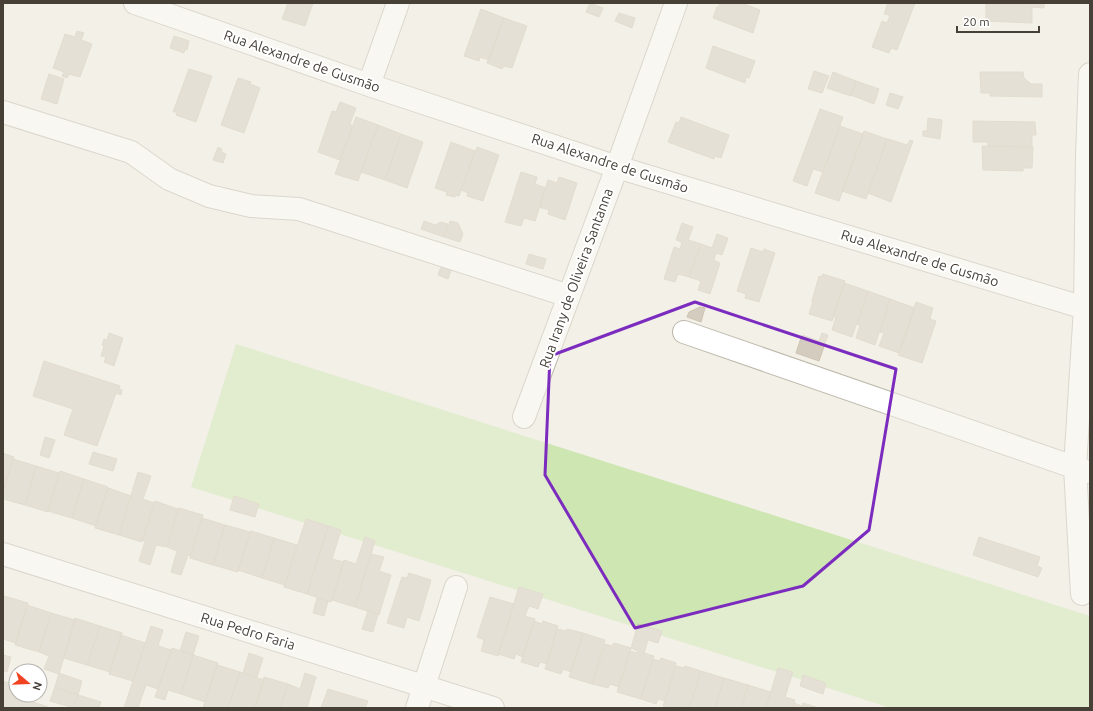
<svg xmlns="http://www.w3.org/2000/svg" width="1093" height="711" font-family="Ubuntu,sans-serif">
	<rect width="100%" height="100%" fill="#f3f0e8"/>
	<path fill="#cee6b2" d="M236,344L1090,616V708H891L191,487Z"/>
	<path fill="#d4ccbe" stroke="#cfc4b1" d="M288,3H313L305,26L282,19Z
		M590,3L603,8L599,17L586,12Z
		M720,3H741L760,10L753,33L713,18L717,7H719Z
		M888,3H915L897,50L891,48L889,53L872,47L882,21L887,23L890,15L884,14Z
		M986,3H1044V8L1032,7V23L986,21Z
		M481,9L504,18L489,60L480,57L479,61L464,56Z
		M619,13L635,18L632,28L615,21Z
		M504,18L527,26L512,68L504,66L502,69L487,63Z
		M77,31L84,33L81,40L92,44L80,77L69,74L67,78L62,76L64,72L53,68L65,34L75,37Z
		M174,36L189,41L187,50L185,49L184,53L170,48Z
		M713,46L755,61L749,78L746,77L745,83L706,68Z
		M189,69L212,76L196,122L176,115L177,112H173Z
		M814,71L829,76L822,93L808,89Z
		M833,72L856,81L851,96L827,88Z
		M980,72H1023L1024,78L1031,84H1042V97L990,96V93H981Z
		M49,74L64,79L57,104L41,99Z
		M238,78L251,82L250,84L260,88L244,133L221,125Z
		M856,81L879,89L874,104L851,95Z
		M890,93L903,97L898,109L886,105Z
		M340,102L356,108L350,124L353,126L340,160L318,152L332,111L336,112Z
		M820,109L843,117L823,172L813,169L807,186L793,181Z
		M356,117L378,125L358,181L335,174Z
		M681,117L729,135L721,158L715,156L714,159L668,142L676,122L679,123Z
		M928,118L942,120L940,139L923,136V131H927Z
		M973,121L1035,122L1036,135H1032V147L988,146V142H973Z
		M378,125L401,134L385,180L361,172Z
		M840,126L863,134L839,201L815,193Z
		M864,131L887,139L866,199L842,191Z
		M401,134L423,142L407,188L385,180Z
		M887,139H888L907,145L910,140L913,141L891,202L868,193Z
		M451,142L475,151L459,196L456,195L455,197L446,195L447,192L435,188Z
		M982,146L1033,147L1032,168H1023V171L983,170Z
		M218,147L222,149L221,152L226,154L223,163L213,160Z
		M477,147L499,155L483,201L467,196L468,193L461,190Z
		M521,172L537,177L535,184L546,188L535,221L524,218L521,226L505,222Z
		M559,177L577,183L565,220L548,214L549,210L539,207L548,180L557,183Z
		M424,221L435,225L441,222L448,224L444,237L421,229Z
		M450,221L458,223L463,234L460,242L444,237Z
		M682,223L693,227L688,240L701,244L689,277L678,274L675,282L664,279L674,247L680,249L682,242L676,240Z
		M717,234L728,238L722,255L716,253L714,260L720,263L710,294L698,290L701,281L689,277L701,244L712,248Z
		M751,248L763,252L764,249L775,253L759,302L745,298L746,294L737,291Z
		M529,254L546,259L543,269L526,264Z
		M443,261L453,265L448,279L438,275Z
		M823,274L845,281L832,321L809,314L813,301H812L819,276L822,277Z
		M844,283L868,291L852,337L832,330L836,317H833Z
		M868,291L890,299L875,345L856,338L860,325L857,324Z
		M890,299L915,308L899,353L879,346L884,333L880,332Z
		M916,302L933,308L930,319L936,321L922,363L898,355Z
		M700,307L705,308L701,322L687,317L689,312Z
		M109,333L123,338L114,366L104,362L106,357L101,356L104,346L102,345L104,339L107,340Z
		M822,333L828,335L819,361L796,353L802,335L819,341Z
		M44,361L120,386L119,389L122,390L121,395L116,393L97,446L64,435L73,409L33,396Z
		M45,437L55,440L49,458L40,455Z
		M93,452L117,459L113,471L89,464Z
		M3,453L14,457L3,491Z
		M13,459L36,466L25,505L3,499V491Z
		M36,466L59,473L48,512L25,505Z
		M60,471L84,479L72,518L48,511Z
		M138,472L151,476L143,499L154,503L142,542L119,535Z
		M84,479L108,487L96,526L72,518Z
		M108,488L131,496L119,535L95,528Z
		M234,496L259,504L255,517L230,510Z
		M155,501L178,509L167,547L156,545L150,565L139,561L145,541L142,540Z
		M179,508L203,515L190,556L188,555L181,575L171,572L177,551L167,547Z
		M202,518L225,525L213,565L190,558Z
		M306,519L328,526L307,594L284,587Z
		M225,525L250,532L238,572L213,565Z
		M328,526L341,530L332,559L344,562L331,602L307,594Z
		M251,531L274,538L262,578L238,570Z
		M365,537L375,541L355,607L332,600L344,560L356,564Z
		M979,537L1040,557L1037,566L1042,568L1038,577L973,555Z
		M274,538L297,545L285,585L262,578Z
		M371,554L384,557L379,571L391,575L379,615L355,607Z
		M409,573L431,580L419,621L407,617L404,628L387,623L402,577L407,578Z
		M519,587L543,594L538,609L529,606L525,616L535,619L523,657L516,654L514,659L498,654Z
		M4,596L28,603L16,643L3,639V600Z
		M490,597L514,604L498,656L481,651L484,640L477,637Z
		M317,598L328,601L324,616L313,613Z
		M27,605L51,613L39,652L15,645Z
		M368,611L378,614L373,632L362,629Z
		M51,613L75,620L59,674L44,669L49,656L39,652Z
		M75,618L100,626L87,665L64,658Z
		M534,621L542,624L543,621L558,626L547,664L540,662L538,667L521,662Z
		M638,624L662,631L658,643L648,640L644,653L654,656L641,699L617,692L630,651L637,653L638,651L631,648Z
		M100,626L122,633L110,672L87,665Z
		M151,626L163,630L158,646L171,650L158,689L146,685L138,708H124Z
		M557,629L566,631L567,629L583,633L571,672L563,669L561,674L545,669Z
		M186,632L199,636L193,655L180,651Z
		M583,633L605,640L592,684L569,677Z
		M121,635L145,643L133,681L109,674Z
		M614,643L631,648L619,687L610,684L608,688L592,684L605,644L612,646Z
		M172,648L193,655L181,694L168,690L165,700L155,697Z
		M249,653L263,658L257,677L243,673Z
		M3,655L11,657L7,672L3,671Z
		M193,655L218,663L205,702L181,694Z
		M661,658L676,663L665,701L658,699L656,704L641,699L653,659L660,661Z
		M217,665L240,672L228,708H203Z
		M676,666L684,668L685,666L701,671L689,708L681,706V708H671L663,706Z
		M778,668L793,672L785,697L795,700L793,708H766Z
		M701,671L724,678L715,708H689Z
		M240,672L264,680L255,708H228Z
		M59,673L82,681L78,695L55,687Z
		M305,673L316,677L307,708H280L288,684L300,689Z
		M803,675L826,683L823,694L800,686Z
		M264,677L288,684L280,708H255Z
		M724,678L748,685L741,708H715Z
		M3,681L15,685L16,683V695H25L21,708H3Z
		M748,685L771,692L766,708H741Z
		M55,687L78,695L74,708L50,701Z
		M328,689L368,701L365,708H321Z
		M78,695L101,702L99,708H74Z
		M24,699L48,707V708H21Z
		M794,703L802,706L803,703L819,708H793Z"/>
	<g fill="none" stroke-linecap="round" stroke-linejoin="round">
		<defs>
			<path id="minor" d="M135,3L369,85L617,167L1085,308H1090
				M369,85L398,3
				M3,112L131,152L169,179L209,196L251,206L299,209L569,296
				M684,332L1088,472
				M524,417L617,167L676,3
				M3,554L493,708
				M1082,594L1075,467L1085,308L1087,156L1090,74
				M417,708L456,587"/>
		</defs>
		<use href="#minor" stroke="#beb8ab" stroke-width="24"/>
		<use href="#minor" stroke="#fff" stroke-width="22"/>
	</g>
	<path d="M0 0H1093V711H0ZM695,302L896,369L869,530L803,586L635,628L545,475L550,356Z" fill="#f3f0e8" fill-opacity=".55" fill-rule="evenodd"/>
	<path fill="none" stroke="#7b2cbf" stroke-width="3" stroke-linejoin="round" d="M695,302L896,369L869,530L803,586L635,628L545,475L550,356Z"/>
	<g text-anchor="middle" stroke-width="4" stroke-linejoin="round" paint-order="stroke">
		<g font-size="14" fill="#464037" stroke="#fff">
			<text transform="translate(302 61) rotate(19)" y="5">Rua Alexandre de Gusmão</text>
			<text transform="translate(610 163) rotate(18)" y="5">Rua Alexandre de Gusmão</text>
			<text transform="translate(920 258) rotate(17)" y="5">Rua Alexandre de Gusmão</text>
			<text transform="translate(576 278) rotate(-70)" y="5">Rua Irany de Oliveira Santanna</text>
			<text transform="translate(248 631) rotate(17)" y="5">Rua Pedro Faria</text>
		</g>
	</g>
	<rect width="1093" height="711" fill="none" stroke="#464037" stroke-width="8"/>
	<g transform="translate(28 683) rotate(109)"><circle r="19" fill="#ffffff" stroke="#b5b3af"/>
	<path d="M0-3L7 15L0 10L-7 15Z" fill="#f14321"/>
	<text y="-6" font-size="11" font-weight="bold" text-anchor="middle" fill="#464037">N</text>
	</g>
	<path d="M957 26v6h82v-6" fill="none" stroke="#464037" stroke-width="2"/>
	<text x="963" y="26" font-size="12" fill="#464037" stroke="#ffffff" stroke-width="3" paint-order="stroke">20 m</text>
</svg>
